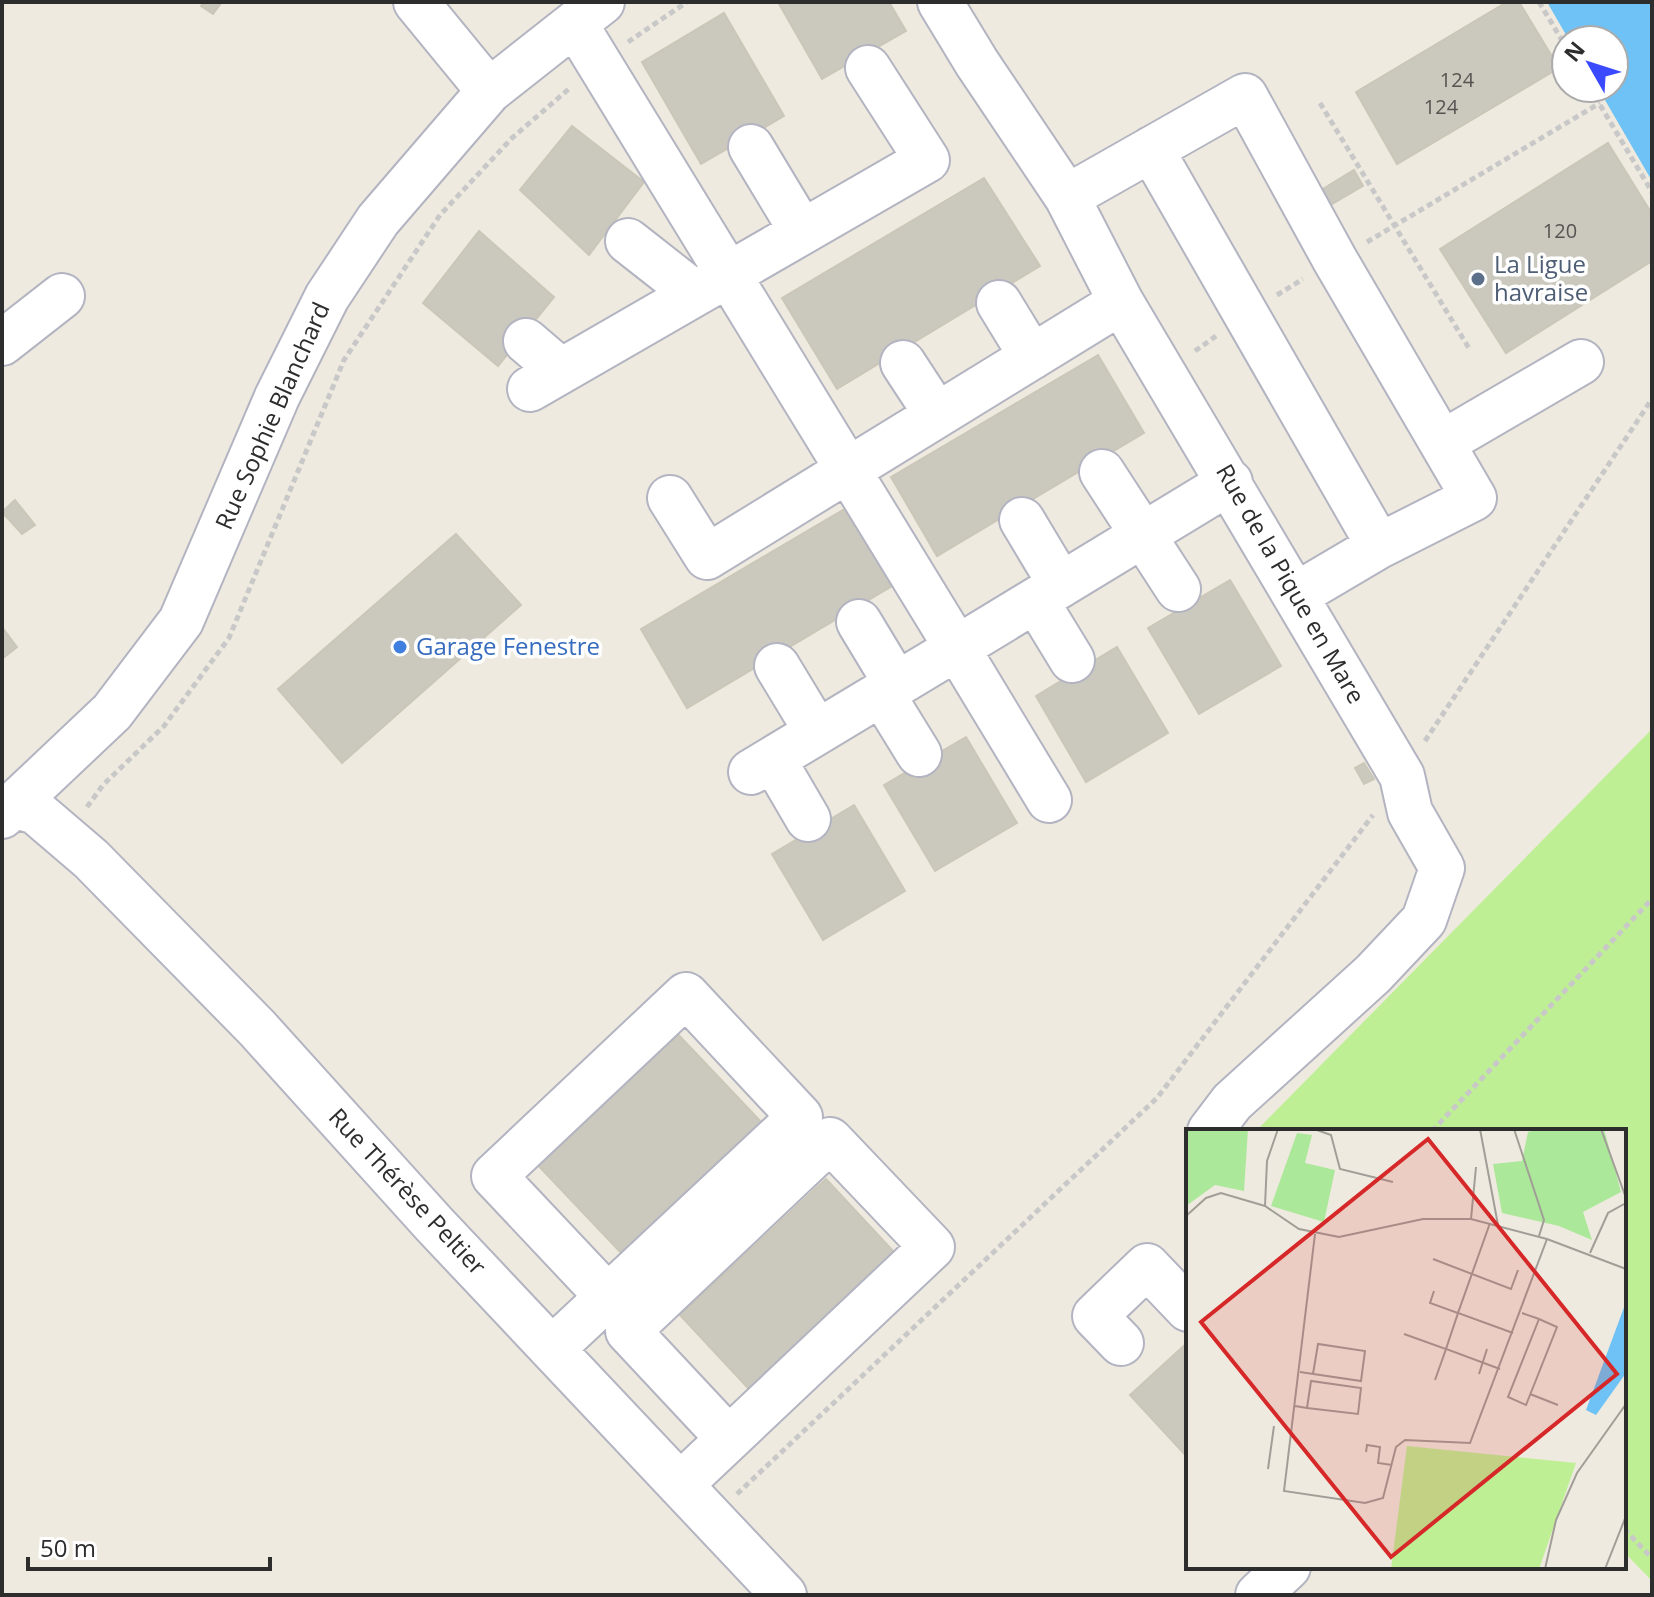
<svg xmlns="http://www.w3.org/2000/svg" width="1654" height="1597" font-family="'Open Sans',sans-serif">
	<rect width="100%" height="100%" fill="#efeadf"/>
	<path fill="#bfef95" d="M1652,729V1581L1624,1552V1131H1256Z"/>
	<path fill="#6ec2f5" d="M1547,2H1652V181L1598,88H1614V40H1569Z"/>
	<path fill="#cbc8bd" stroke="#cbc7b8" stroke-width="2" d="M204,2H222L213,14L201,6Z
		M778,2H889L906,31L822,79Z
		M1507,2H1519L1559,68L1397,164L1356,92Z
		M724,13L784,116L701,164L642,62Z
		M572,126L644,182L589,255L520,190Z
		M1608,143L1652,214V261L1506,353L1440,249Z
		M1354,170L1363,186L1322,210L1313,195Z
		M984,178L1040,266L837,389L782,298Z
		M479,231L554,297L498,366L423,303Z
		M1098,355L1144,433L937,556L891,477Z
		M15,500L35,525L22,534L2,512Z
		M848,507L894,585L687,708L641,629Z
		M456,534L521,605L342,763L278,689Z
		M1230,580L1281,666L1199,714L1148,628Z
		M2,627L17,647L2,659Z
		M1117,647L1168,733L1086,782L1036,696Z
		M966,737L1017,823L935,871L884,785Z
		M1364,763L1374,779L1364,784L1355,768Z
		M854,805L905,891L823,940L772,854Z
		M672,1028L765,1126L626,1258L533,1160Z
		M826,1179L907,1266L761,1402L680,1315Z
		M1188,1342V1458L1130,1395Z"/>
	<g fill="none" stroke-linecap="round" stroke-linejoin="round">
		<defs>
			<path id="minor" d="M416,2L489,91
				M940,2L977,63L1067,197L1121,302L1402,776L1410,812L1442,868L1424,920L1373,974L1232,1102L1210,1131
				M575,24L848,470L1121,302
				M751,147L801,230
				M1067,197L1245,96L1335,260L1474,498L1379,546L1151,149
				M628,241L693,292
				M999,303L1032,357
				M526,341L561,371
				M2,343L62,296
				M903,363L937,415
				M530,389L927,160L868,68
				M1442,443L1581,362
				M1102,472L1178,589
				M670,498L707,557L848,470L957,648L1230,482
				M1022,520L1061,585
				M1296,595L1379,546
				M1036,601L1072,660
				M859,622L897,685
				M777,666L817,732
				M882,694L919,754
				M773,759L808,819
				M751,772L957,648L1049,800
				M16,806L36,812L91,859L257,1028L434,1224L784,1595
				M2,816L112,712L181,621L277,397L327,297L378,220L489,91L602,2
				M1121,1343L1095,1316L1147,1266L1188,1309
				M552,1349L800,1117L686,995L494,1176L608,1297
				M680,1485L932,1247L830,1140L628,1331L729,1439
				M1258,1595L1288,1567"/>
		</defs>
		<use href="#minor" stroke="#b3b4c1" stroke-width="48"/>
		<path stroke="#c8c8c8" stroke-width="5" stroke-dasharray="6 4" stroke-linecap="butt" d="M1539,2L1566,47
			M628,42L687,2
			M1590,88L1652,192
			M1320,103L1470,350
			M1367,242L1600,103
			M1277,295L1303,279
			M1195,351L1216,336
			M1425,741L1652,399
			M87,807L103,785L164,726L229,638L344,360L440,215L512,138L570,88
			M1432,1131L1652,899
			M737,1494L1157,1098L1373,815
			M1624,1529L1652,1558"/>
		<use href="#minor" stroke="#fff" stroke-width="44"/>
	</g>
	<circle fill="#5c6f8a" stroke="#fff" stroke-width="3" cx="1478" cy="279" r="8"/>
	<circle fill="#3f7fe0" stroke="#fff" stroke-width="3" cx="400" cy="647" r="8"/>
	<g text-anchor="middle" stroke-width="7" stroke-linejoin="round" paint-order="stroke">
		<g font-size="20" fill="#545451">
			<text x="1457" y="87">124</text>
			<text x="1441" y="114">124</text>
			<text x="1560" y="238">120</text>
		</g>
		<g font-size="24" fill="#4e5e75" stroke="#fff" text-anchor="start">
			<text x="1494" y="273">La Ligue<tspan x="1494" dy="28">havraise</tspan></text>
		</g>
		<g font-size="24" fill="#2d2d2d" stroke="#fff">
			<text transform="translate(273 416) rotate(-66)" y="8">Rue Sophie Blanchard</text>
			<text transform="translate(1290 584) rotate(60)" y="8">Rue de la Pique en Mare</text>
			<text transform="translate(407 1192) rotate(47)" y="8">Rue Thérèse Peltier</text>
		</g>
		<g font-size="24" fill="#366cbe" stroke="#fff" text-anchor="start">
			<text x="416" y="655">Garage Fenestre</text>
		</g>
	</g>
	<g transform="translate(1186 1129)">
		<rect width="440" height="440" fill="#efeadf"/>
		<path d="M0,0H62L58,62L29,56L0,77ZM353,0H418L435,63L397,83L406,111L373,97L316,84L307,35L336,32L342,3ZM111,4L126,6L119,34L149,41L138,93L85,77Z" fill="#abe899"/>
		<path d="M221,317L390,334L353,440H205Z" fill="#bfef95"/>
		<path d="M440,173V244L410,286L400,281Z" fill="#6ec2f5"/>
		<path fill="none" stroke="#a19e98" stroke-width="2" d="M128,0L145,6L154,40L207,53M294,0L312,96M328,0L358,91L353,107M415,0L440,69M79,77L81,32L92,0M0,87L20,69L35,64L79,77L113,100L153,108L237,90H285L361,110L440,140M285,90L290,38M304,94L272,184L327,204M129,105L98,362L179,374L197,369L210,318L219,311L284,314L361,110M404,124L422,84L440,74M247,130L325,160L332,141M248,162L244,174L272,184L260,220L314,240M336,184L353,190L371,198L340,276L322,268L353,190M218,205L260,220L249,251M114,243L175,252L179,222L132,215L127,245M293,245L301,220M344,265L372,276M109,277L121,279L172,285L175,259L125,252L121,279M180,323L181,316L194,318L192,334L206,336M82,340L88,297M359,440L370,391L391,344L440,275M419,440L440,387"/>
		<path fill="#d62828" fill-opacity="0.15" stroke="#d62828" stroke-width="4" d="M242,10L431,245L205,428L15,193Z"/>
		<rect width="440" height="440" fill="none" stroke="#2d2d2d" stroke-width="4"/>
	</g>
	<rect width="1654" height="1597" fill="none" stroke="#2d2d2d" stroke-width="8"/>
	<g transform="translate(1590 64) rotate(309)"><circle r="38" fill="#ffffff" stroke="#ababab" stroke-width="2"/>
	<path d="M0-6L14 30L0 20L-14 30Z" fill="#3c4aff"/>
	<text y="-12" font-size="22" font-weight="bold" text-anchor="middle" fill="#2d2d2d">N</text>
	</g>
	<path d="M28 1557v12h242v-12" fill="none" stroke="#2d2d2d" stroke-width="4"/>
	<text x="40" y="1557" font-size="24" fill="#2d2d2d" stroke="#ffffff" stroke-width="6" paint-order="stroke">50 m</text>
</svg>
